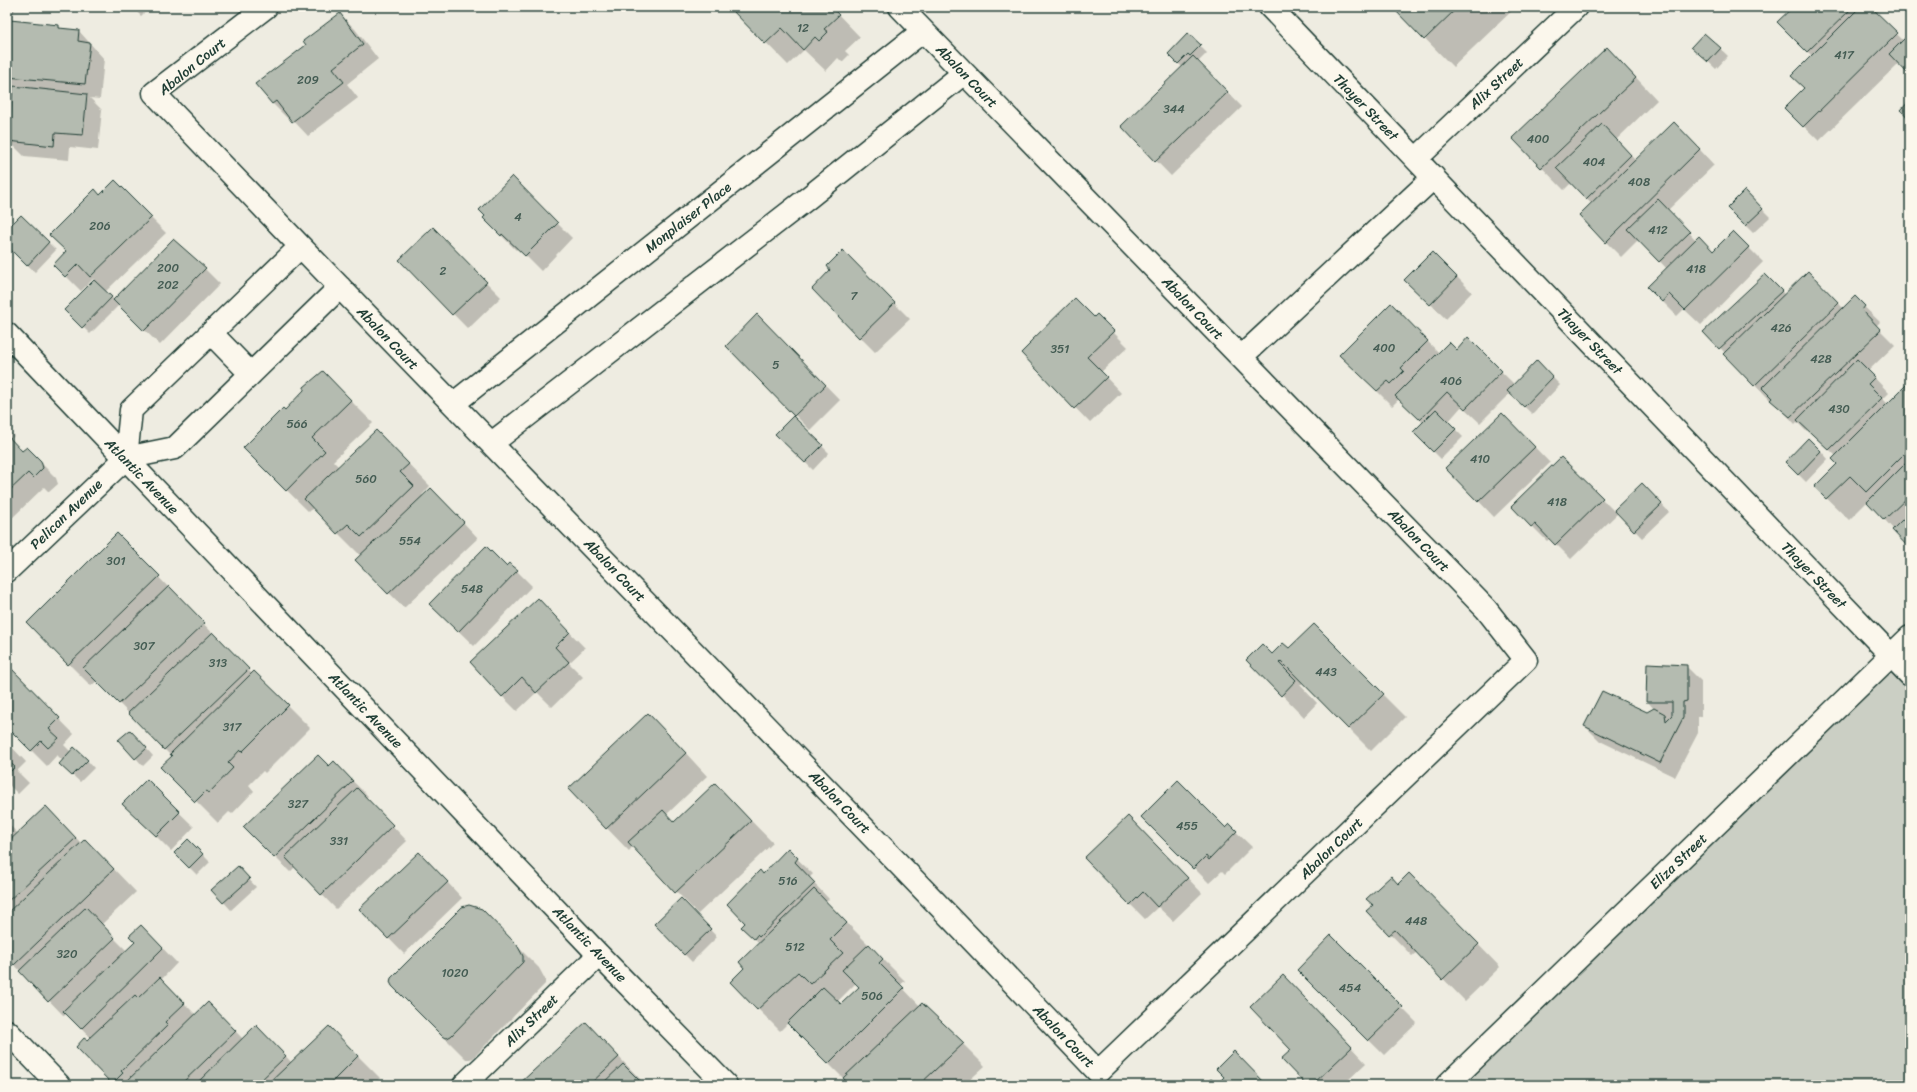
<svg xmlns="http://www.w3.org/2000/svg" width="1917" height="1092" font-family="Sriracha,sans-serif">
	<rect width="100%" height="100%" fill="#eeece1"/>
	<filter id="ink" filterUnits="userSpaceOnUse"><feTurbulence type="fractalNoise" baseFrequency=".025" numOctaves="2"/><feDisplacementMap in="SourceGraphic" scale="8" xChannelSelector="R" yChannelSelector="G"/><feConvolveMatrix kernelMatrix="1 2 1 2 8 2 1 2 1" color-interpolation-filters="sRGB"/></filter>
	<g filter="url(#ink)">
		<path fill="#cbcfc4" stroke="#75867c" d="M1891,655L1910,675V1085H1447Z"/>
		<path fill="#0003" fill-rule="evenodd" d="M7,7H16L11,18L7,16Z
			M132,7H150L141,16Z
			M731,7H831L860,37L845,51L849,55L842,62L838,58L826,71L804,50L788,65Z
			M1394,7H1516L1453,67Z
			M1794,7H1883L1876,14L1904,41L1910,34V74L1899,63L1819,141L1785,108L1805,88L1812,56L1778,22Z
			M340,14L355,29L378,59L347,84L358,98L308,136L290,117L288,119L273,104L257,84L307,45Z
			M58,26L62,29L79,31L104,59L100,99L90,98L102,110L98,150L70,147L69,160L24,156L9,141L17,88L7,78V61Z
			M1705,34L1728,56L1716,69L1700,54Z
			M1200,46L1207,53L1198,62L1242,107L1171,176L1122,126L1182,67L1169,54Z
			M1629,70L1657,100L1616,140L1636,161L1689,138L1714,165L1668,210L1696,240L1713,252L1733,232L1763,262L1701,325L1684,309L1677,316L1648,287L1667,269L1639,239L1621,257L1606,242L1592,204L1571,183L1564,190L1513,138Z
			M512,178L572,238L541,271L518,248L516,250L484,218Z
			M115,182L166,233L105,292L114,300L205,269L220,284L160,345L119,305L90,334L66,310L95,280L93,279L81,291L55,265L68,252L101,197Z
			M1745,192L1770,217L1753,233L1728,208Z
			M21,216L56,250L35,272L7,245V231Z
			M433,229L501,297L468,329L400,260Z
			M843,252L910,319L875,352L860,337L832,270Z
			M1765,275L1785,295L1823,287L1844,309L1855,298L1880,322L1876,326L1895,345L1868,371L1889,393L1883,399L1888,404L1910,382V548L1868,501L1849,520L1815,487L1838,464L1836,456L1808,429L1806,431L1797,422L1795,424L1772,399L1770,400L1705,332Z
			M1457,277L1472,292L1446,319L1406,280Z
			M1391,304L1439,353L1457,351L1468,339L1514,384L1537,362L1560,385L1532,414L1510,393L1480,423L1462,406L1448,422L1463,437L1441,459L1414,432L1424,423L1399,399L1392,406L1341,355Z
			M757,315L840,400L810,430L795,415Z
			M1097,316L1128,347L1101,372L1121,393L1090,423L1022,353L1094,319Z
			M323,373L373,423L333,461L339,467L398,453L430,486L422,495L423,496L446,504L478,538L404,608L357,560L361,556L313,508L309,512L244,448L285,411Z
			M793,417L829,453L813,470L776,434Z
			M7,429L14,436L10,440L23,452L27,449L56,478L58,484L49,492L44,487L7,523Z
			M1517,429L1550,463L1494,517L1447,468Z
			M1821,451L1828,459L1806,482L1786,462Z
			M1561,458L1614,511L1642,484L1669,512L1642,538L1618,513L1571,559L1550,538L1547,541L1512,506Z
			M117,534L252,674L254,672L310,728L265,773L263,771L249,785L254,791L232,814L229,812L218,823L162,767L172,757L97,681L91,686L28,623Z
			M506,567L517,571L532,586L474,646L431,604Z
			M553,615L585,648L569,663L583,677L552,707L537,692L517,711L502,696Z
			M1314,626L1405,717L1371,751L1303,683L1300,685L1317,703L1304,717L1248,660L1272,655L1289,650Z
			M7,666L74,734L64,745L71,752L87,760L94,768L80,782L68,771L63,761L57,755L47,766L7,726Z
			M1686,666L1701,681V716L1698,717V733L1675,777L1600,741L1585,726L1647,713L1654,709L1647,701Z
			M670,736L707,776L666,815L675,823L715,784L773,843L698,914L633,846L629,851L569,789Z
			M137,738L153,756L143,766L136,758Z
			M7,742L26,762L17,771L29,783L18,794L7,783Z
			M334,763L368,796L366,798L407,841L336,909L295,867L290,872L245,827Z
			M147,781L194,827L171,851L124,804Z
			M46,807L81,843L107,862L136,892L101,925L127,951L136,942L141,926L177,963L161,980L196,1015L208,1003L243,1039L278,1048L292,1063L329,1027L380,1078L373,1085H115L77,1047L91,1038L67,1013L64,1016L7,957V822L18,834Z
			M1143,817L1226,830L1230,826L1252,847L1225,874L1222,871L1209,883Z
			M1143,832L1202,893L1173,921L1158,907L1145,919L1130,904Z
			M188,840L210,862L197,875L175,853Z
			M788,850L813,874L809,878L829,899L826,902L905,981L900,985L920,1006L943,1024L985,1066L964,1085H850L788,1023L780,1031L758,1009L746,968L759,943L743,927L747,923L764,875ZM856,983L860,987L841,1006L837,1002Z
			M434,868L462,898L404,954L360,909Z
			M245,875L256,887L231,910L213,890Z
			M1398,885L1431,896L1500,967L1465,1001L1417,952L1412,956L1368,911Z
			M681,900L717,937L692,962L655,924Z
			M481,910L539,968L545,979V984L473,1058L470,1059H466L392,985Z
			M1331,937L1417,1023L1384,1055L1298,970Z
			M1298,991L1366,1063L1343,1085H1307L1292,1050Z
			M586,1023L641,1080L639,1081L643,1085H520Z"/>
		<path fill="#b4bbb0" stroke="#1f3d34" d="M729,7H831L839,15L824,29L828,32L819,41L815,37L803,50L782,28L765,44Z
			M1392,7H1458L1424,40Z
			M1793,7H1853L1807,52L1777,22Z
			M1860,7H1871L1898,33L1803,127L1784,108L1804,88L1791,76Z
			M340,13L363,44L333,68L344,82L292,122L276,101L272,104L255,84L306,45L303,41Z
			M10,20L59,25V28L79,30L78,41L90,43L85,84L7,77V51Z
			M1188,33L1201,45L1190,56L1188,54L1178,64L1168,54Z
			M1704,33L1721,48L1708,62L1691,47Z
			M1910,33V76L1889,54Z
			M1607,47L1636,78L1541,168L1512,138Z
			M1193,56L1228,92L1155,162L1121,126Z
			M13,86L87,94L83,135L55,133L54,146L8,141Z
			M1910,100V120L1901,110Z
			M1674,122L1700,149L1605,243L1579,215Z
			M1602,124L1631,155L1586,199L1556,168Z
			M512,176L558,223L525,256L502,234L501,236L483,218L485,216L479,210Z
			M115,180L152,217L90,277L78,264L65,277L53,265L66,251L49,235L95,189L100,195Z
			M1745,190L1763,209L1745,226L1727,208Z
			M1658,199L1690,232L1659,262L1627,229Z
			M21,215L49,242L27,266L7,246V229Z
			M433,227L487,282L452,315L399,260Z
			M1733,231L1749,247L1685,310L1669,294L1662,302L1647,287L1699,236L1713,251Z
			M173,239L206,268L144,331L113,300Z
			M843,250L895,303L859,338L812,289L830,270L827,266Z
			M1432,252L1457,277L1430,305L1404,280Z
			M1808,271L1839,303L1754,386L1723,354Z
			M1765,274L1782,291L1719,349L1703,332Z
			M94,280L112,297L82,328L64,310Z
			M1855,296L1865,306L1862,310L1881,330L1790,417L1770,400L1772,398L1762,388Z
			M1075,298L1094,317L1097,314L1114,331L1087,357L1107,377L1074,409L1021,353L1030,344L1029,343Z
			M1391,303L1428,341L1401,368L1404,371L1391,384L1388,381L1377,391L1339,355Z
			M757,314L826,385L794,416L726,346Z
			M1468,337L1502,371L1465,409L1447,392L1420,420L1395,396L1449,342L1457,350Z
			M1857,359L1875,377L1868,384L1882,398L1829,450L1797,420Z
			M1537,360L1553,377L1524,407L1507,391Z
			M323,371L351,400L312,438L325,451L286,491L243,448L283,408L285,410L304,390V387Z
			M1910,381V448L1866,492L1850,476L1826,499L1814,487L1837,464L1832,459Z
			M1436,409L1456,429L1433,452L1413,432Z
			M1502,413L1535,447L1478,502L1445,468Z
			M793,416L823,445L805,463L775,434Z
			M376,430L409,464L400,472L414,486L361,537L348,524L337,534L304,499Z
			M7,435L22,451L27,447L41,461L43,468L33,478L28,473L7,493Z
			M1808,438L1821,451L1798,475L1785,462Z
			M1561,457L1603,498L1555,545L1535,524L1531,527L1511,506Z
			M1910,459V495L1884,520L1867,502Z
			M1642,483L1662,504L1634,531L1614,510Z
			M431,488L464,522L388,594L355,560Z
			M1910,512V549L1892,530Z
			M117,533L160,576L68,665L27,623Z
			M486,546L506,566L509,563L518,570L458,632L429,604Z
			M169,586L205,623L119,704L83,668Z
			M538,598L570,632L555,647L569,662L536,693L522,677L502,697L470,662Z
			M1314,624L1384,694L1348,729L1281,661L1279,663L1296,680L1281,696L1246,660L1262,644L1272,654L1283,643L1289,648Z
			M213,632L249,669L164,750L128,713Z
			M1647,663L1687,665V701L1683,702V718L1660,763L1584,726L1602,691L1647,712L1654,708L1665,714L1666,721L1672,715V702H1646Z
			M7,664L60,718L49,729L59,738L48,748L41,741L31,751L7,727Z
			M254,671L289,705L242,752L240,750L228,763L233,768L209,793L206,791L195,802L160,767L172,756L170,754Z
			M648,713L686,753L606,829L568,789Z
			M130,730L147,748L135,759L118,740Z
			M7,741L12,747L7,752Z
			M74,747L88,760L72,776L59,764Z
			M318,755L329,766L334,761L353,781L274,858L243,827Z
			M7,760L15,767L7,775Z
			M147,779L180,812L156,836L122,804Z
			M1178,780L1226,828L1230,824L1237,831L1209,860L1206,856L1193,869L1141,817Z
			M715,783L751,821L675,893L628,842L663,810L674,822Z
			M357,788L393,825L321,895L285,857Z
			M46,806L76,838L7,902V843Z
			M1128,816L1188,878L1157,907L1143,892L1130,905L1084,858Z
			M85,839L114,869L14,965L7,958V913Z
			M188,839L203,854L189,868L174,853Z
			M788,848L798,858L795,862L815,883L759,937L757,935L754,939L741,927L745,923L727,904L760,870L763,874Z
			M419,852L448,882L388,939L359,909Z
			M238,866L250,879L223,903L211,890Z
			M1409,873L1479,944L1442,980L1395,930L1389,935L1366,911L1373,905L1366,899L1391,876L1398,884Z
			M814,889L847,923L830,940L843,953L810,984L798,972L757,1010L730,982L744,968L739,962Z
			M681,898L711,929L684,955L654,924Z
			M469,905L482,909L517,945L523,956V962L451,1036L447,1038L443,1037L392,986L390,982L391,978L462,907Z
			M86,907L115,938L48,1002L19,971Z
			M141,925L163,948L81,1029L63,1011L135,942L129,936Z
			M1331,935L1403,1007L1368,1041L1297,970Z
			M869,944L883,959L879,963L904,988L828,1064L787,1023L823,987L841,1004L859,987L842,970Z
			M1283,975L1352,1047L1312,1085H1306L1281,1059L1291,1050L1250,1007Z
			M160,977L185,1003L165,1022L168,1025L121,1071L123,1073L112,1084L76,1047L84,1038L87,1040L135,995L138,998Z
			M208,1002L236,1031L180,1085H125L124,1084Z
			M922,1003L964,1043L919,1085H850L843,1078Z
			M586,1022L619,1057L589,1085H518Z
			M256,1025L286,1056L256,1085H195Z
			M329,1026L358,1056L329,1085H267Z
			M1234,1051L1267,1085H1204L1211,1079L1217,1084L1224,1077L1216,1069Z
			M623,1064L644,1085H601Z"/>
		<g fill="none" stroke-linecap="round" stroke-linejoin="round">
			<defs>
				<path id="minor" d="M266,7L154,93C466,422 786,743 1098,1072L1526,660L1486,609L900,7
					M1270,7L1910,675
					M1416,159L1576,7
					M211,333L251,374
					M7,334L599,955L726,1085
					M1241,357L1434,177
					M453,404L923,31
					M492,443L808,198L964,73
					M126,458L131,410L300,247
					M7,571L126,458L175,448L340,287
					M7,1031L59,1085
					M464,1085L599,955
					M1447,1085L1910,637"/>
			</defs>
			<use href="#minor" stroke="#1f3d34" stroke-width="25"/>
			<use href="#minor" stroke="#fbf7ec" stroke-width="22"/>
		</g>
	</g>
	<g text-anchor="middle" stroke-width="3.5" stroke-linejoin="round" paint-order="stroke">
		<g font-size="12" fill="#445c53">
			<text x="803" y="32">12</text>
			<text x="1844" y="59">417</text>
			<text x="308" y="84">209</text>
			<text x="1174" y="113">344</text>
			<text x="1538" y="143">400</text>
			<text x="1594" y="166">404</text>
			<text x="1639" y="186">408</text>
			<text x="518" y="221">4</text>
			<text x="100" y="230">206</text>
			<text x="1658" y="234">412</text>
			<text x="168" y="272">200</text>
			<text x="1696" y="273">418</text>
			<text x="443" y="275">2</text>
			<text x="168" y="289">202</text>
			<text x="854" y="300">7</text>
			<text x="1781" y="332">426</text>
			<text x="1384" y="352">400</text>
			<text x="1060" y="353">351</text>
			<text x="1821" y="363">428</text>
			<text x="776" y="369">5</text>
			<text x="1451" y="385">406</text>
			<text x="1839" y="413">430</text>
			<text x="297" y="428">566</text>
			<text x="1480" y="463">410</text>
			<text x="366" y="483">560</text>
			<text x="1557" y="506">418</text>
			<text x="410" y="545">554</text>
			<text x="116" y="565">301</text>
			<text x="472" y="593">548</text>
			<text x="144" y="650">307</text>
			<text x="218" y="667">313</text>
			<text x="1326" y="676">443</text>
			<text x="232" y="731">317</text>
			<text x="298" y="808">327</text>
			<text x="1187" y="830">455</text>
			<text x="339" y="845">331</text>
			<text x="788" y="885">516</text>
			<text x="1416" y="925">448</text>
			<text x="795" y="951">512</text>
			<text x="67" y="958">320</text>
			<text x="455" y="977">1020</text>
			<text x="1350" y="992">454</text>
			<text x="872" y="1000">506</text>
		</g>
		<g font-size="14" fill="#1f3d34" stroke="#fbf7ec">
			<text transform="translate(192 66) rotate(-39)" y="5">Abalon Court</text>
			<text transform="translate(967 76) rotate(46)" y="5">Abalon Court</text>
			<text transform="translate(1496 83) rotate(-43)" y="5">Alix Street</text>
			<text transform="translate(1366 107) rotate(46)" y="5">Thayer Street</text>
			<text transform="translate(688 217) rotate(-38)" y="5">Monplaiser Place</text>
			<text transform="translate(1193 308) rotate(46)" y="5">Abalon Court</text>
			<text transform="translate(388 338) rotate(46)" y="5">Abalon Court</text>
			<text transform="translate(1590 341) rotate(46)" y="5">Thayer Street</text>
			<text transform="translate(142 476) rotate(46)" y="5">Atlantic Avenue</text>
			<text transform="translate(66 514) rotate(-44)" y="5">Pelican Avenue</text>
			<text transform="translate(1419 540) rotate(46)" y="5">Abalon Court</text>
			<text transform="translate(615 570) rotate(46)" y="5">Abalon Court</text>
			<text transform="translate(1814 575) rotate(46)" y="5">Thayer Street</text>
			<text transform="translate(366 710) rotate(46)" y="5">Atlantic Avenue</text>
			<text transform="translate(840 802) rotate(46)" y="5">Abalon Court</text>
			<text transform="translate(1331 848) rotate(-44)" y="5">Abalon Court</text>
			<text transform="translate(1678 861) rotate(-44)" y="5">Eliza Street</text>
			<text transform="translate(590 944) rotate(46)" y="5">Atlantic Avenue</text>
			<text transform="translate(531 1020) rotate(-44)" y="5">Alix Street</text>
			<text transform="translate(1064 1036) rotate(46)" y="5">Abalon Court</text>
		</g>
	</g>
	<rect width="1917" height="1092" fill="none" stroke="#fbf7ec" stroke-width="24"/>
	<rect x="12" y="12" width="1893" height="1068" fill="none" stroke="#1f3d34" stroke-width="1.5" filter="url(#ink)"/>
</svg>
